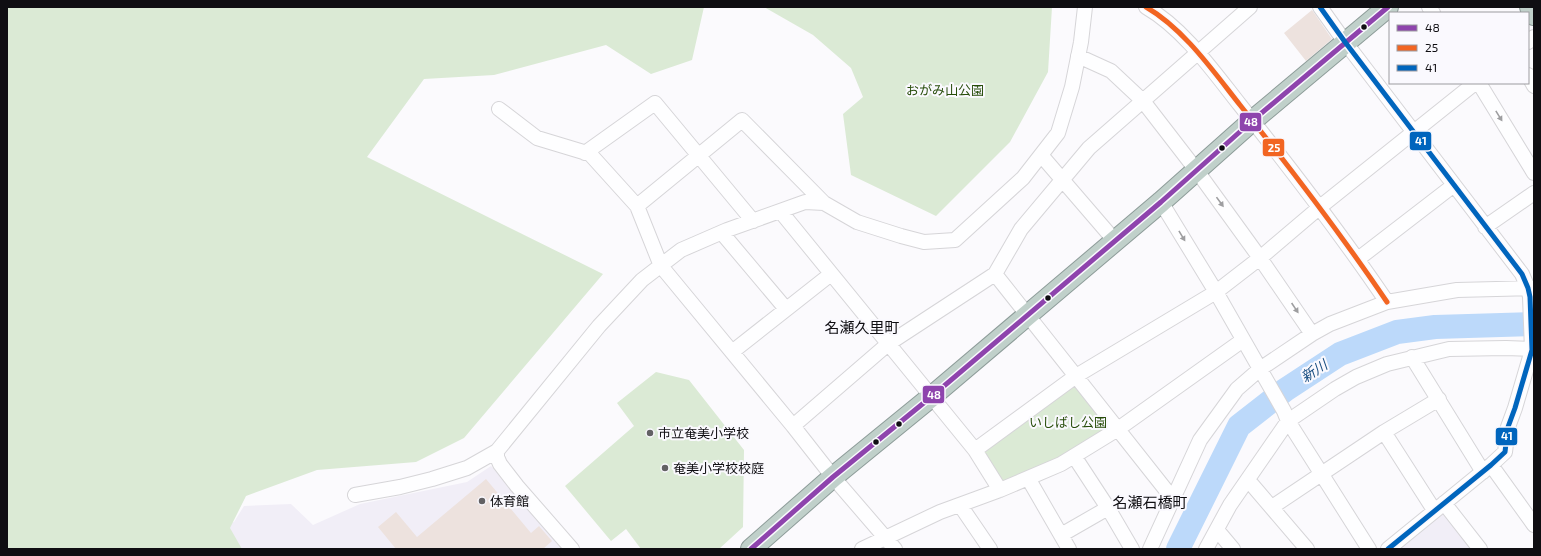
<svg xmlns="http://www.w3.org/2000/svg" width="1541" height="556" font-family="'Exo 2','Noto Sans JP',sans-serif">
	<rect width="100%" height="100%" fill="#fbfafd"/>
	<path fill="#f1eef7" d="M491,466L566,549H191L197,530L234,522L244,506L291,504L313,525L360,504L467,482Z
		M1444,503L1480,549H1385Z"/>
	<path fill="#dbead5" d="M7,7H704L692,60L651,74L606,45L494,75L424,79L367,157L603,274L464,438L416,462L317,470L246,496L230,528L242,549H7Z
		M764,7H1052L1048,72L1010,142L936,216L851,175L843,114L863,97L851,68L813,35Z
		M656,372L689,380L744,450L743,527L719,549H641L626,529L611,541L565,486L634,426L617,403Z
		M1074,380L1114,430L1004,488L980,449Z"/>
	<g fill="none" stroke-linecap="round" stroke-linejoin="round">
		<path stroke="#bcd9fa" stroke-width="24" d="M1178,549L1239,426L1285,390L1340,354L1397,332L1435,327L1534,324"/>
	</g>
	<path fill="#ede2de" d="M1312,10L1332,39L1306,61L1284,33Z
		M486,479L531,533L539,526L552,541L543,549H396L378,527L396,512L417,537Z"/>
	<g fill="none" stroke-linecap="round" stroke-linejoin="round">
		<defs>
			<path id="minor" d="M1146,7C1184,29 1213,71 1240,105C1291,169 1341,234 1387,302
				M1320,7L1345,42L1522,274L1528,288L1530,297L1532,350L1515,408L1508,427L1505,452L1491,465L1388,549
				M1429,7L1433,13
				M1528,42L1534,37
				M1078,56L1111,71L1143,101L1197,171L1260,258L1312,334
				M1528,75L1534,86
				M1479,83L1534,173
				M499,109L537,138L590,154L637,206L661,266L793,426L833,477L895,549
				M585,153L655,103L753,221
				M1041,155L1115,241
				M1161,202L1216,292L1284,411L1288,421L1369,549
				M637,206L742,120L824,203
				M781,212L975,450L1076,376L1216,292L1260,258L1320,207L1475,83
				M1485,227L1534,193
				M722,233L786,309
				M1358,259L1454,185
				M995,274L1173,499
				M732,352L831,274
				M1412,357L1483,472
				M793,426L888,344L995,274L1021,229L1089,148L1250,7
				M1384,432L1434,510
				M975,450L1000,490
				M1074,456L1108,508L1132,549
				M1491,465L1534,525
				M1028,478L1069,549
				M1248,480L1307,549
				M355,495L400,487L432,479L467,468L497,451
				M1444,503L1480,549
				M960,505L990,549
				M1272,507L1384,432L1439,399
				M1217,530L1233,549
				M1061,535L1108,508
				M572,549L517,486L500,464L497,457V451L599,326L642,280L681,250L727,230L805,202L824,203L857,222L901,236L924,242L955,240L1023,178L1058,133L1072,87L1081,42L1085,7
				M862,549L940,512L1000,490L1061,464L1118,429L1243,340
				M1150,549L1200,440L1237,389L1260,369L1312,334L1330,324L1387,302L1457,290L1534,288
				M1206,549L1230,505L1288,421L1335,389L1356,377L1387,364L1449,349L1506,348L1534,349"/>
			<path id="highway" d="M1530,7L1534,15
				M751,549L833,477L931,397L1161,202L1252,121L1388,7"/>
		</defs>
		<use href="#minor" stroke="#d6d5d8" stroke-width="16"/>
		<use href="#highway" stroke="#8d9c99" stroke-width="22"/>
		<use href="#minor" stroke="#fefeff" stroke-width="14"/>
		<use href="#highway" stroke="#c0d0ca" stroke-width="20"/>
		<defs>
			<path id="bus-1" d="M751,549L833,477L931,397L1161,202L1252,121L1388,7"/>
			<path id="bus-2" d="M1146,7C1184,29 1213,71 1240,105C1291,169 1341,234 1387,302"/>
			<path id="bus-3" d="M1320,7L1345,42L1522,274L1528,288L1530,297L1532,350L1515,408L1508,427L1505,452L1491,465L1388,549"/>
		</defs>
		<use href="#bus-1" stroke="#faf9fe" stroke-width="8"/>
		<use href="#bus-2" stroke="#faf9fe" stroke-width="8"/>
		<use href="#bus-3" stroke="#faf9fe" stroke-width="8"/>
		<use href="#bus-1" stroke="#8e44ad" stroke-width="5"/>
		<use href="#bus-2" stroke="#f26522" stroke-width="5"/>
		<use href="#bus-3" stroke="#0065bd" stroke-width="5"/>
	</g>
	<defs><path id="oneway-solid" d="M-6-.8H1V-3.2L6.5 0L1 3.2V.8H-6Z"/></defs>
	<g fill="#9e9ea0">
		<use href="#oneway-solid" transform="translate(1499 116) rotate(58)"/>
		<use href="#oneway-solid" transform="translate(1220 202) rotate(54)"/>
		<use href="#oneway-solid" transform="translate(1182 236) rotate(59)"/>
		<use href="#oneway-solid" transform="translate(1295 308) rotate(56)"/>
	</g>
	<g fill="#0f0e12" stroke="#faf9fe" stroke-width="1.5">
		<circle cx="1364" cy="27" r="3.5"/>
		<circle cx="1222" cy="148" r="3.5"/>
		<circle cx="1048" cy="298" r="3.5"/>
		<circle cx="899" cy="424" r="3.5"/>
		<circle cx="876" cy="442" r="3.5"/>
	</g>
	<g fill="#626164" stroke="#faf9fe" stroke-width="1.5">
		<circle cx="650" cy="433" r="4"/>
		<circle cx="665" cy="468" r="4"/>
		<circle cx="482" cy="501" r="4"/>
	</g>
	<g text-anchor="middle" stroke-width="4" stroke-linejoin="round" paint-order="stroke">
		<g font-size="13" fill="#274d0a" stroke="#faf9fe">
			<text x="945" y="95">おがみ山公園</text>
			<text x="1068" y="427">いしばし公園</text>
		</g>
		<g font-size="13" fill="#0f0e12" stroke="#faf9fe" text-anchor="start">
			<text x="658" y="438">市立奄美小学校</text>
			<text x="673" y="473">奄美小学校校庭</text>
			<text x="490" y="506">体育館</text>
		</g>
		<g font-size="14" font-style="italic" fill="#174d81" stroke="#faf9fe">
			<text transform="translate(1314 371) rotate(-33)" y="5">新川</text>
		</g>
		<g font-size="15" fill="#0f0e12" stroke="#faf9fe">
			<text x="862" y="333">名瀬久里町</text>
			<text x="1150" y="508">名瀬石橋町</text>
		</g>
	</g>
	<g stroke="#faf9fe" stroke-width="1.5">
		<rect x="1239" y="112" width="23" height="20" rx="4" fill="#8e44ad"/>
		<rect x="1409" y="131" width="23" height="20" rx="4" fill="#0065bd"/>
		<rect x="1262" y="138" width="23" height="19" rx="4" fill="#f26522"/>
		<rect x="922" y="385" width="23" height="19" rx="4" fill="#8e44ad"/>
		<rect x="1495" y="427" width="23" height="19" rx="4" fill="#0065bd"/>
	</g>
	<g font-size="11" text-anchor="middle" font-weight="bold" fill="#fff">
		<text x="1251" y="126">48</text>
		<text x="1421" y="145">41</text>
		<text x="1274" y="152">25</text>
		<text x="934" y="399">48</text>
		<text x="1507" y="440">41</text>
	</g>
	<rect width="1541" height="556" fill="none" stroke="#0f0e12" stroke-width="16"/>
	<rect x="1389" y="12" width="140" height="72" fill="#faf9fe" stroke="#9c9ba0"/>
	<rect x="1397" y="25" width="20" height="6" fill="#8e44ad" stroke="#9c9ba0"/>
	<text x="1425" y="32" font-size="12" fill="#0f0e12">48</text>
	<rect x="1397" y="45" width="20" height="6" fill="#f26522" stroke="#9c9ba0"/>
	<text x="1425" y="52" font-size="12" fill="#0f0e12">25</text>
	<rect x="1397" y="65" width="20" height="6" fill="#0065bd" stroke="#9c9ba0"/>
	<text x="1425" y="72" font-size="12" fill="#0f0e12">41</text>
</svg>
